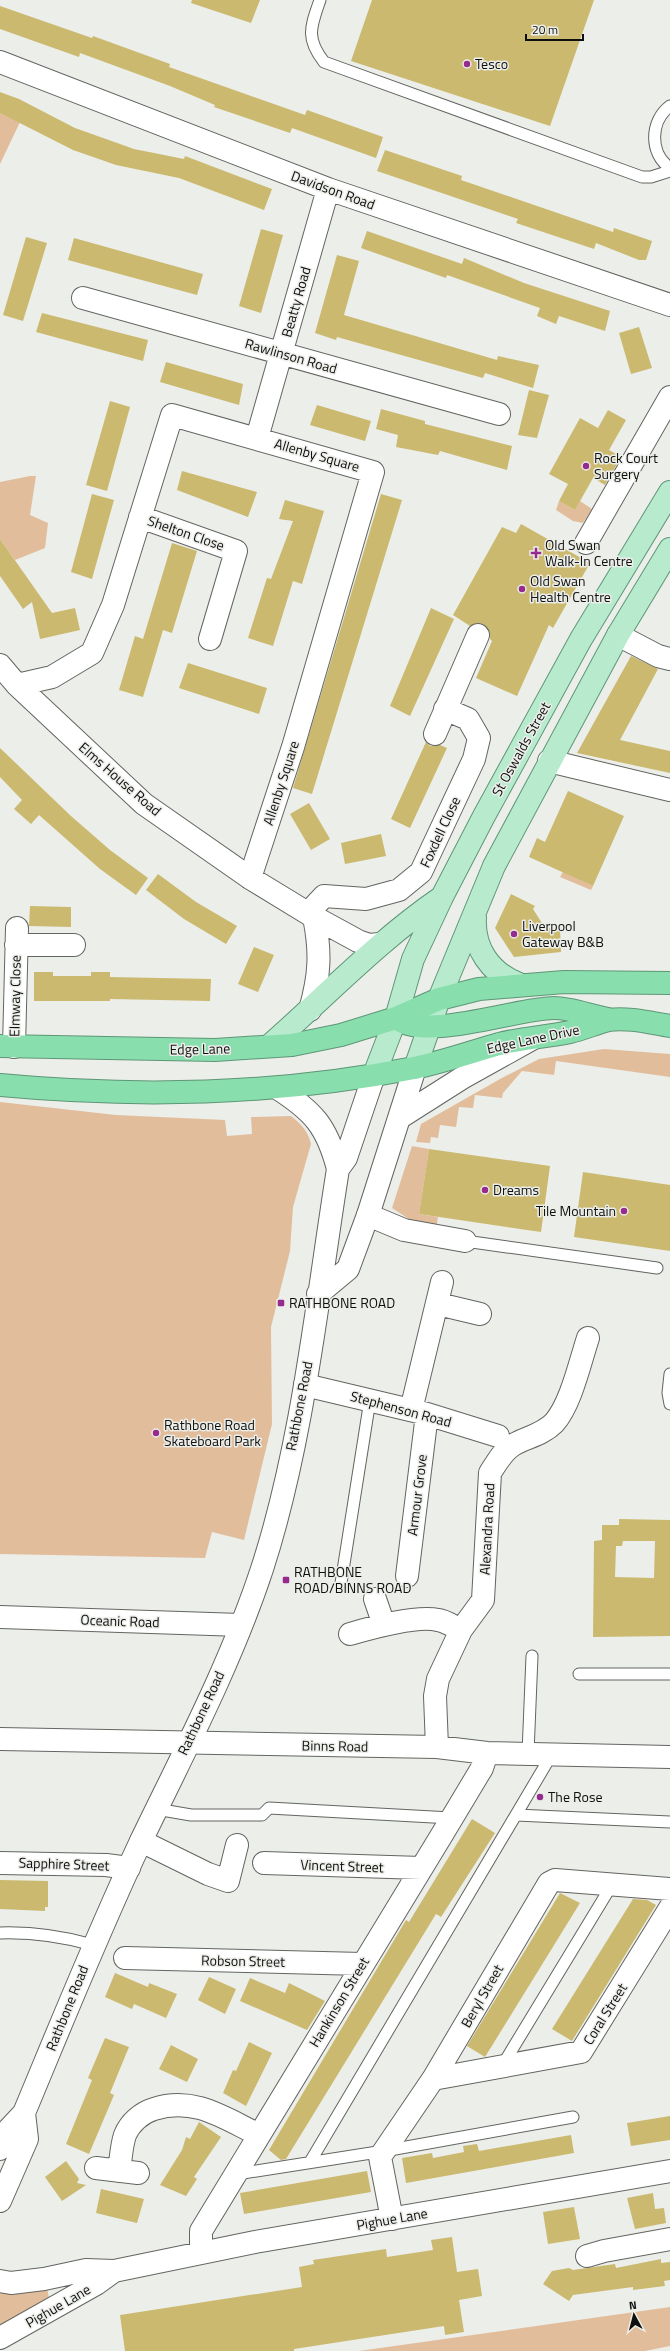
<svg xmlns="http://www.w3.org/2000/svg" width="670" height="2351" font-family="'Titillium Web',sans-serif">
	<rect width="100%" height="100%" fill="#eceeea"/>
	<path fill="#e2bd9b" d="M0,113L21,120L0,164Z
		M30,476H36L30,515L48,523L45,548L15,560L0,539V482Z
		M559,501L575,510L580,501L592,509L583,523L573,521L556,510Z
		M563,872L593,886L591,890L560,877Z
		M604,1049L670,1054V1077L556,1061L554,1075L522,1071L503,1093L502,1098L475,1095L473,1108L459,1107L456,1127L440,1125L438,1138L431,1137L430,1143L416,1142L421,1124L500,1079L539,1059Z
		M0,1102L116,1115L225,1120L227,1136L252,1134L251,1117L291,1116C302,1125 308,1131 311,1144L293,1207L290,1251L271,1327L272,1424L244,1540L212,1532L205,1558L0,1554Z
		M412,1146L429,1149L419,1214L438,1217L436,1229L415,1223L392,1208Z
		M46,2284L50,2302L0,2326V2286Z
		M670,2307V2346L645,2351H359Z"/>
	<path fill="#cbb96f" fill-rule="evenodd" d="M192,0H260L251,23L191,3Z
		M372,0H594L550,126L351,61Z
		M0,6L92,38L93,36L170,64L169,67L305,115L307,110L383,137L376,158L292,128L290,133L214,107L215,105L170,86L80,53L79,57L0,29Z
		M0,92L19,99L75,128L134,149L184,159L185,156L272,189L264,210L179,178L116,165L73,150L0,113Z
		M385,150L462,176L461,180L613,232L614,228L652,241L646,260H639L596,243L594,249L516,223L518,219L377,171Z
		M261,229L283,235L261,313L239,306Z
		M367,231L462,264L464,258L524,283L610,311L605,331L559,316L556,324L537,316L540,308L447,275L446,278L361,248Z
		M26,237L47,243L23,321L3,315Z
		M74,238L203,274L197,295L68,260Z
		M337,255L359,261L344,315L497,360L498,356L539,365L533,388L485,373L483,378L337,337L336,340L315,333Z
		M42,313L148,340L143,361L36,332Z
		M639,327L652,368L631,374L619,333Z
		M166,362L243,384L239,405L160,382Z
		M529,390L549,395L537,438L518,435Z
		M110,401L130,407L107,491L86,485Z
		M317,405L371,421L365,441L310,425Z
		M381,409L425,421V424L512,446L507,470L440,451L438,455L396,447L398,435L376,429Z
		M608,410L626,420L609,450L621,457L605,485L593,478L575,510L559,501L568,484L549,474L580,418L598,428Z
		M182,471L257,492L248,517L177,490Z
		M92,494L114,500L92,579L71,572Z
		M381,494L402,500L312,794L293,788Z
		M285,500L324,511L302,584L293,581L273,646L248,638L267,578L271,579L293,521L279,519Z
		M521,524L590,563L553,628L549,625L517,696L476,678L492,641L490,639V633L483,624L476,623L470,626L453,615L502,527L516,533Z
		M0,539L52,613L75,608L80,630L40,639L32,602L23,609L0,576Z
		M172,543L197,551L172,633L163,630L143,697L119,690L135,636L143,639Z
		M431,608L454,619L410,716L390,706Z
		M631,656L658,669L620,740L670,751V773L577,753Z
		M188,663L267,688L259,714L179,688Z
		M426,742L430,746L440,745L447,748L410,828L391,819Z
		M0,748L71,816L110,850L148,878L136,895L100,869L39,815L31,824L14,809L22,800L0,777Z
		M568,791L624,816L593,886L529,857L537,838L545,842Z
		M309,803L330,839L311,850L290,814Z
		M381,834L386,856L345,864L341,843Z
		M158,874L196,902L237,926L226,944L184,919L146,890Z
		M511,894L535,906L533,909L545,928H560L561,952L514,957L495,928Z
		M30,906L71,907V927L29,926Z
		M254,947L274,955L258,992L238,984Z
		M34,972H53V976H91V972H110V977L211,979L210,1001L110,999V1001H34Z
		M429,1149L550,1166L541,1232L419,1214Z
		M583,1172L670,1185V1251L574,1237Z
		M619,1519L670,1520V1636L593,1637L594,1541L602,1540V1525H619ZM623,1541H655L654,1578L615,1577L616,1546H622Z
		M472,1819L495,1833L441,1917L436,1914L286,2159L281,2160L269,2150L406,1920L409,1922Z
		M0,1880L48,1881V1907H45V1911L0,1909Z
		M560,1893L580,1903L485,2057L467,2046Z
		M633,1899L647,1900L656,1905L572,2041L552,2029Z
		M115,1973L148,1987L149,1983L177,1994L166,2018L134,2004L132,2009L105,1997Z
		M209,1977L236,1989L225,2014L198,2000Z
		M250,1978L285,1993L289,1983L325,2001L307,2030L240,2001Z
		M105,2038L129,2047L110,2093L114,2095L89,2154L66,2144L92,2080L88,2078Z
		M249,2042L272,2053L246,2106L223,2093L233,2070L236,2071Z
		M171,2045L198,2059L187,2082L159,2069Z
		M670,2116V2140L631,2146L627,2123Z
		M199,2122L221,2137L194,2177L197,2179L186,2196L160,2185L182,2150L186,2137L190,2139Z
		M571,2135L574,2153L406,2183L402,2158L432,2153L433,2158L464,2152L463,2146L477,2144L479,2151Z
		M66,2161L79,2179L77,2183L86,2185L62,2201L45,2177Z
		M367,2171L371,2192L244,2214L240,2193Z
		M101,2189L144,2199L137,2223L96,2213Z
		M653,2193L655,2209L664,2208L666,2223L635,2229L627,2198Z
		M574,2207L580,2239L548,2244L543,2212Z
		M452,2237L457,2272L478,2269L482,2296L459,2300L464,2332L445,2335L444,2326L294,2349V2351H125L120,2315L302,2287L299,2267L314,2264L313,2260L386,2249L387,2257L433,2250L431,2240Z
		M661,2259V2263L670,2262V2280L664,2281L665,2286L633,2290V2287L573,2295L569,2301L543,2284L552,2271L569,2268L573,2270L615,2264L616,2268Z"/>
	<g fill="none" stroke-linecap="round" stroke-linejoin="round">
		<defs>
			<path id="lane" d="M320,0C311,26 305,38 324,62L642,177H651L670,171
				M670,106C650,121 649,153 670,168
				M465,1241L657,1268
				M670,1374L668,1393L670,1404
				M341,1583L370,1400
				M579,1674H670
				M528,1753L532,1656
				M156,1809L191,1815H262L269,1808L451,1818
				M516,1815L670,1822
				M0,1933C33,1932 61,1936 93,1945
				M502,2066L613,1883
				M310,2162L552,1754
				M237,2174L384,2151L573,2117"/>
			<path id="street" d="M0,62L328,189L670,305
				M83,298L499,414
				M257,438L328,189
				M140,517L236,551L210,639
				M586,543L670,397
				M618,635L658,656L670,659
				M0,665L17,685L144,804L250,878L314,917L358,941L369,945L380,944
				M17,685L52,677L92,653L113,605L172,415L373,472L293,747L250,878
				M435,734L478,635
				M549,761L670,790
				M308,913L324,896L366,899L399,890L421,872L474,759L479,738L468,719L445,709
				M16,945H74
				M310,1010C320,975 321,952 314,917
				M14,1047L17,928
				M368,1215L404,1230L465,1241
				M438,1304L480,1314
				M305,1385L427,1414L498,1436
				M411,1410L442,1282
				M407,1576L427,1414
				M375,1599L384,1625
				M0,1617L241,1625
				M350,1634C371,1628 417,1615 438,1620C446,1621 454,1627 461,1630
				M0,1739L437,1747L487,1753L670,1757
				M437,1747L435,1696L438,1679L461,1630L483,1600L490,1473C497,1462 503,1451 513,1445C527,1437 542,1435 554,1423C571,1404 580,1362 588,1338
				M141,1841L208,1874L228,1881L237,1845
				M0,1863L106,1865L129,1868
				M264,1863L421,1868
				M125,1958L362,1964
				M433,2079L581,2052L670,1908
				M96,2168L138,2173
				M119,2171C121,2159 121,2147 125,2135C130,2123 141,2113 154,2109C194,2096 224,2118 259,2135
				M392,2219L380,2157L433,2079L549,1883L555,1880L670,1889
				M201,2253V2231L443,1833L482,1768L487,1753
				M587,2256L604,2251L670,2239
				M0,2281L11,2283L44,2279L86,2270L114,2271L255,2242L670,2171
				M0,2338L96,2284L114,2271"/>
			<path id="secondary" d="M277,1088C313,1111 327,1126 338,1169
				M399,1118L462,1078L532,1039
				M318,1294L348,1269L368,1215L415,1068
				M0,2149L9,2129L24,2113C62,2022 99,1930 141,1841C184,1752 231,1663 262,1569C303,1443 317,1300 338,1169L346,1158L374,1075
				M0,2201L27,2139L24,2113"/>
			<path id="primary" d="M475,917C473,948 490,973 519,984
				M269,1046C326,996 379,940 442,897
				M415,1068L439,999L494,866L618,635L670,549
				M374,1075L396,1018L413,959L442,897L484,816L581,639L670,492"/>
			<path id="highway" d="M396,1018C425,1042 517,1008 554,1008C571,1008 591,1016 608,1019
				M0,1046L215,1050L292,1045L341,1035L396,1018L439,999L479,989L564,982L670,983
				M0,1085C139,1098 277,1095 414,1068C443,1062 471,1052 499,1044C522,1038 547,1037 570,1032C583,1029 596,1023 609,1020C628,1017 651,1023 670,1026"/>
		</defs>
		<use href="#lane" stroke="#636561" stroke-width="13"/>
		<use href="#street" stroke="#636561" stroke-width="24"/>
		<use href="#secondary" stroke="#636561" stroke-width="24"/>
		<use href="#primary" stroke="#5e9676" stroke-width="24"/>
		<use href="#highway" stroke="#5e9676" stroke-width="24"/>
		<use href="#lane" stroke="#fff" stroke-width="11"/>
		<use href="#street" stroke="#fff" stroke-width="22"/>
		<use href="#secondary" stroke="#fff" stroke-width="22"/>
		<use href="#primary" stroke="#b8ebce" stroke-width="22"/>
		<use href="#highway" stroke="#89deae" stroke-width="22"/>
	</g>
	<g fill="#952b8d" stroke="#eceeea" stroke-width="1.5">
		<circle cx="467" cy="64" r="4"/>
		<circle cx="586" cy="466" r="4"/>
		<path d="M534 547h4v4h4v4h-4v4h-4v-4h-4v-4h4z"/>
		<circle cx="522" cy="589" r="4"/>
		<circle cx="514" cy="934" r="4"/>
		<circle cx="485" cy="1190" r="4"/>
		<circle cx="624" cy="1211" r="4"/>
		<rect x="277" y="1299" width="8" height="8" rx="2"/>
		<circle cx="156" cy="1433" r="4"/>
		<rect x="282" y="1576" width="8" height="8" rx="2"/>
		<circle cx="540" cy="1797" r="4"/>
	</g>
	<g text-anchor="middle" stroke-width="3" stroke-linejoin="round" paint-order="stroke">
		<g font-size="14" fill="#0f0f0e" stroke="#eceeea" text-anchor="start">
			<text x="475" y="69">Tesco</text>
			<text x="594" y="463">Rock Court<tspan x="594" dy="16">Surgery</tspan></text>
			<text x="545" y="550">Old Swan<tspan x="545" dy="16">Walk-In Centre</tspan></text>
			<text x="530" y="586">Old Swan<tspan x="530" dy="16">Health Centre</tspan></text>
			<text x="522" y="931">Liverpool<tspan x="522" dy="16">Gateway B&amp;B</tspan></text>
			<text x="493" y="1195">Dreams</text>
			<text x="616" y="1216" text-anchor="end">Tile Mountain</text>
			<text x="289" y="1308">RATHBONE ROAD</text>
			<text x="164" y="1430">Rathbone Road<tspan x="164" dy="16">Skateboard Park</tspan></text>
			<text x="294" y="1577">RATHBONE<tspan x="294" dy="16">ROAD/BINNS ROAD</tspan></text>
			<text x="548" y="1802">The Rose</text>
		</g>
		<g font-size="14" fill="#0f0f0e" stroke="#eceeea">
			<text transform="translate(333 190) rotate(20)" y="5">Davidson Road</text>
			<text transform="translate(296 302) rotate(-74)" y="5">Beatty Road</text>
			<text transform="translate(291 356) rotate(16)" y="5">Rawlinson Road</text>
			<text transform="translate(317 455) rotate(16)" y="5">Allenby Square</text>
			<text transform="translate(186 533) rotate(19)" y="5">Shelton Close</text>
			<text transform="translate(521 749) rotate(-61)" y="5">St Oswalds Street</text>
			<text transform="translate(120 779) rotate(41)" y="5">Elms House Road</text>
			<text transform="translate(281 783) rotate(-72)" y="5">Allenby Square</text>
			<text transform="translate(440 832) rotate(-65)" y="5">Foxdell Close</text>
			<text transform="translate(15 996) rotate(-89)" y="5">Elmway Close</text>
			<text transform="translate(533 1039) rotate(-12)" y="5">Edge Lane Drive</text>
			<text transform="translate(200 1049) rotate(-1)" y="5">Edge Lane</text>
			<text transform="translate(299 1406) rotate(-79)" y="5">Rathbone Road</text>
			<text transform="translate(401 1409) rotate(15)" y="5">Stephenson Road</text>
			<text transform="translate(417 1495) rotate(-83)" y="5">Armour Grove</text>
			<text transform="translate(487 1529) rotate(-87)" y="5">Alexandra Road</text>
			<text transform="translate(120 1621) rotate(2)" y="5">Oceanic Road</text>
			<text transform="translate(201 1713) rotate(-65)" y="5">Rathbone Road</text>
			<text transform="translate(335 1746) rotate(1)" y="5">Binns Road</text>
			<text transform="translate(64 1864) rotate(2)" y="5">Sapphire Street</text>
			<text transform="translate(342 1866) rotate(2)" y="5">Vincent Street</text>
			<text transform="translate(243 1961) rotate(1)" y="5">Robson Street</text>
			<text transform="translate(482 1996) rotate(-60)" y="5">Beryl Street</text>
			<text transform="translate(339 2002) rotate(-59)" y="5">Hankinson Street</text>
			<text transform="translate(67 2008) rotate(-68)" y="5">Rathbone Road</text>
			<text transform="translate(605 2014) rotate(-58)" y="5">Coral Street</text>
			<text transform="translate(392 2219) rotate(-10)" y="5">Pighue Lane</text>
			<text transform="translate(58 2306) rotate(-30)" y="5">Pighue Lane</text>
		</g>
	</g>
	<g transform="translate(634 2315) rotate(353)" stroke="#eceeea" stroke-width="3" paint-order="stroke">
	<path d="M0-3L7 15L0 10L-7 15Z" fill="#0f0f0e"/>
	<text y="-6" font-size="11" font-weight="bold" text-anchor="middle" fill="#0f0f0e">N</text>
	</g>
	<path d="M526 34v6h57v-6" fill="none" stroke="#0f0f0e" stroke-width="2"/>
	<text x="532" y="34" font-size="12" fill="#0f0f0e" stroke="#eceeea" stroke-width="3" paint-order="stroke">20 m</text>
</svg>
